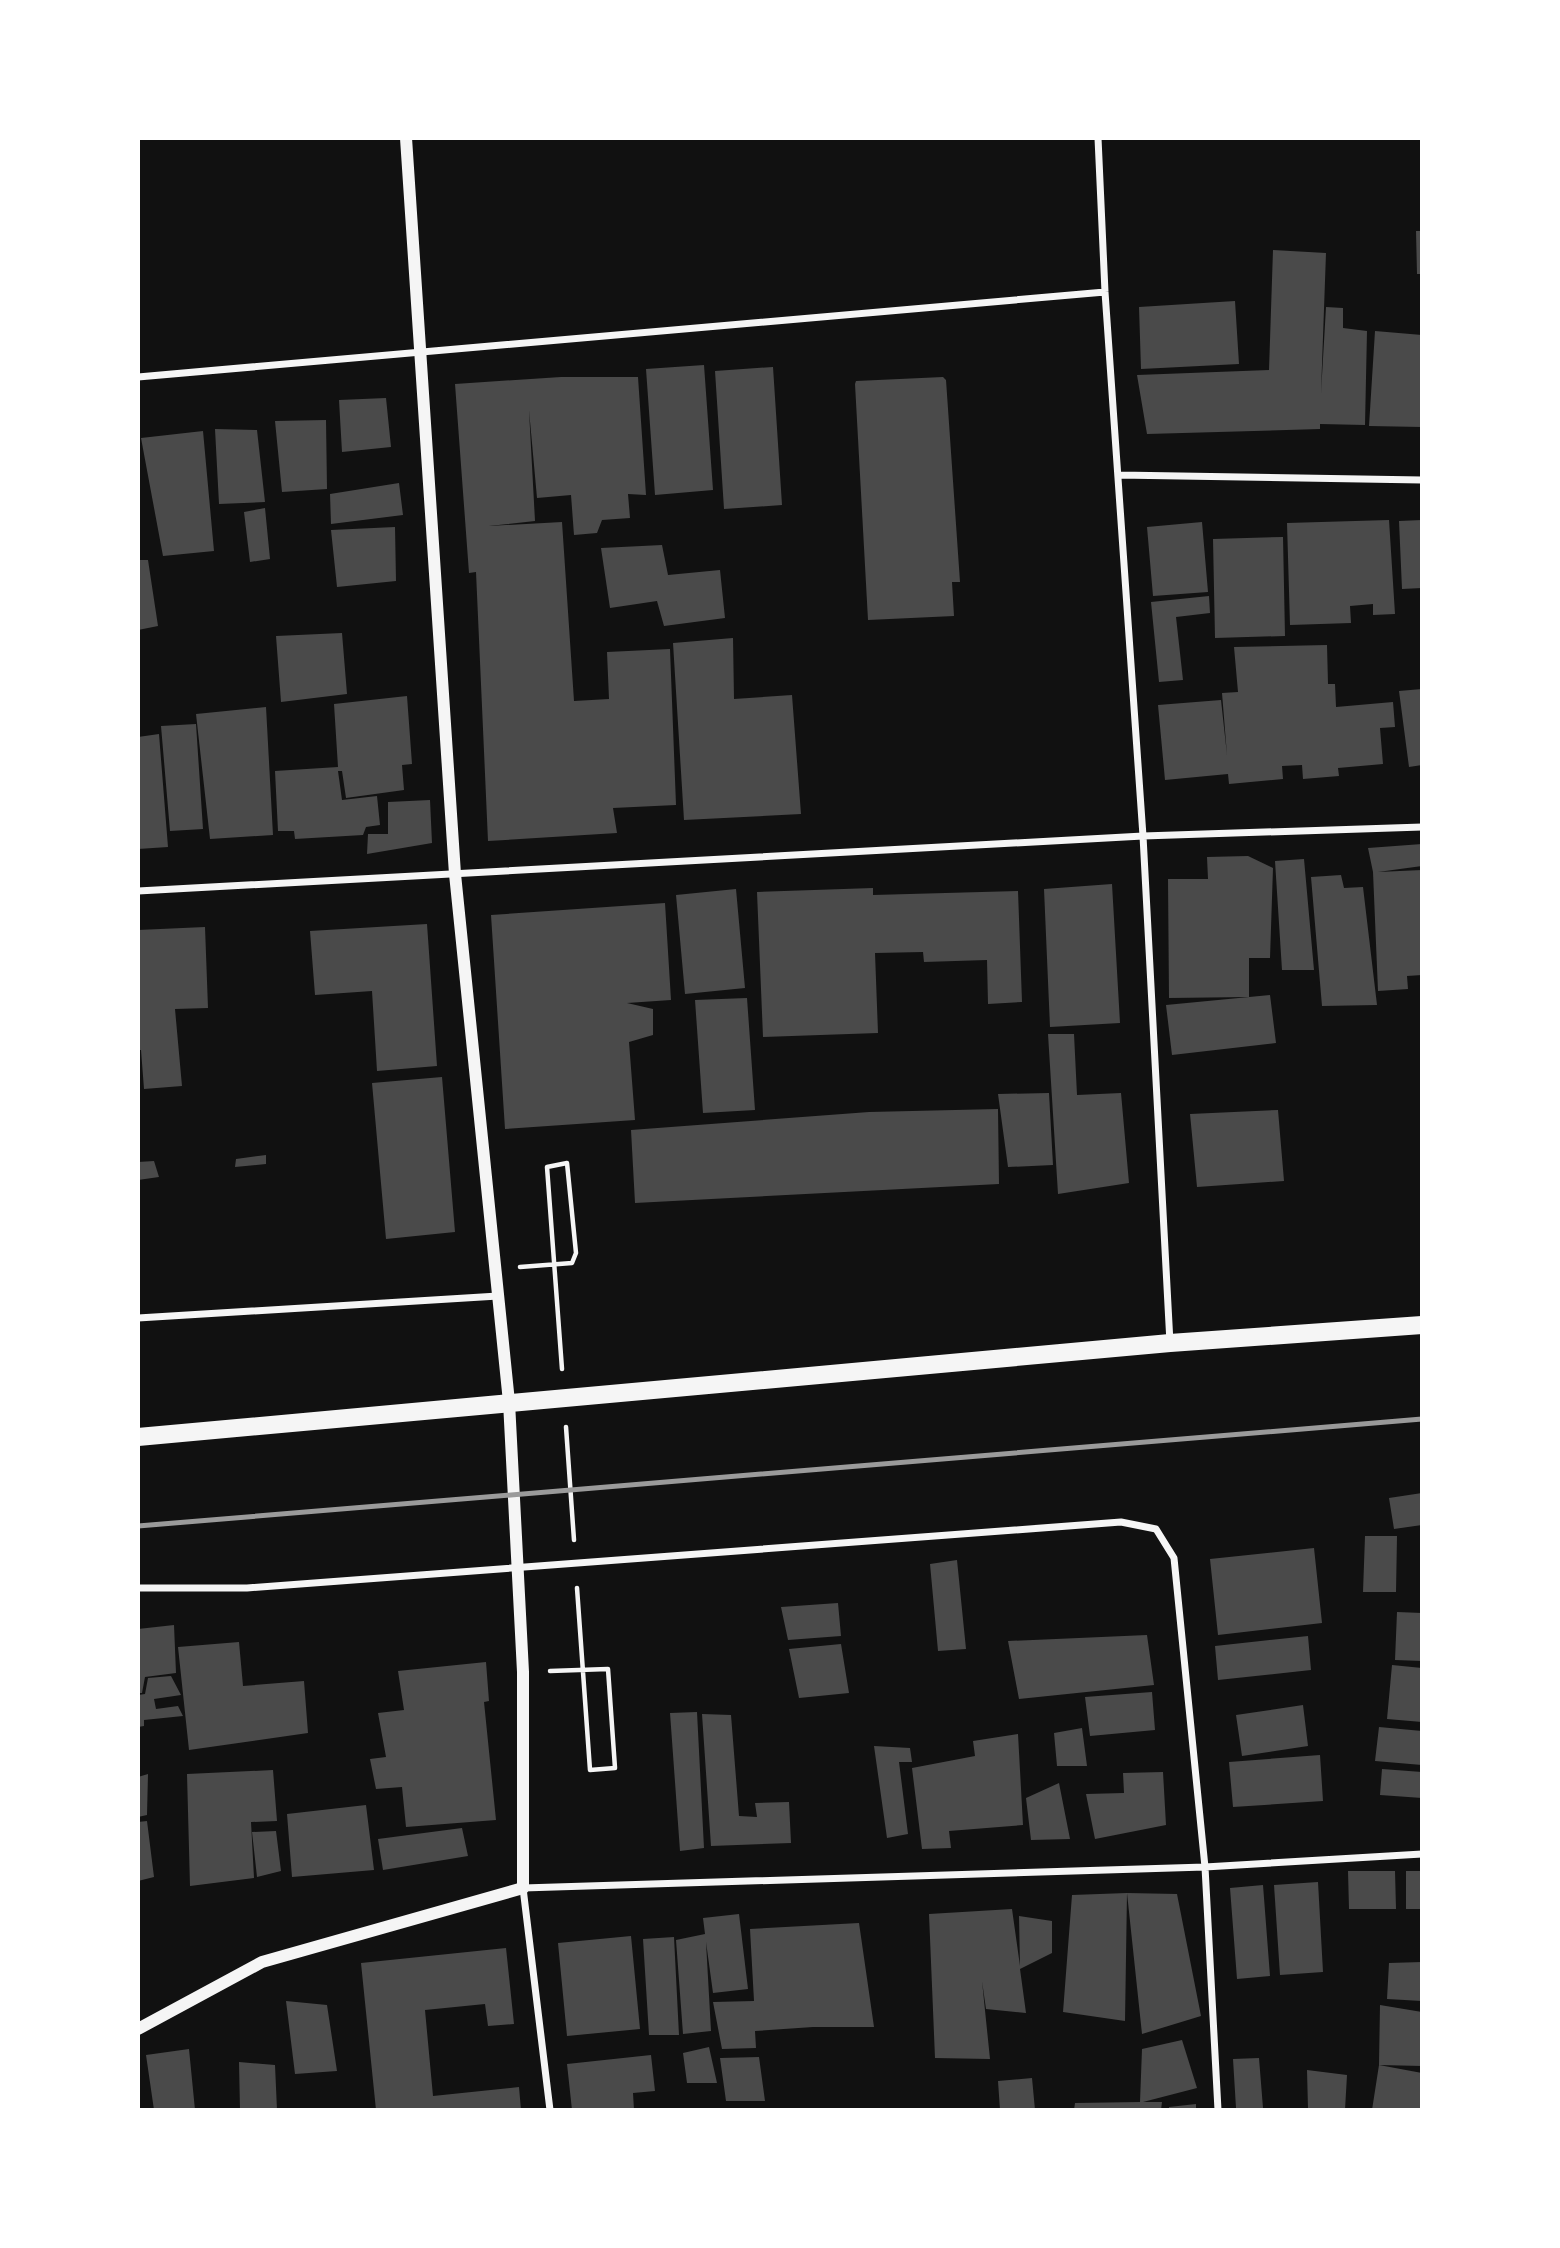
<svg xmlns="http://www.w3.org/2000/svg" width="1560" height="2248" font-family="'Fira Sans Condensed',sans-serif">
	<rect width="100%" height="100%" fill="#111"/>
	<path fill="#4a4a4a" d="M1416,231H1422V274H1417Z
		M1273,250L1326,253L1321,393L1326,307L1343,308V328L1367,331L1365,425L1320,424V429L1147,434L1137,375L1269,370Z
		M1235,301L1239,364L1141,369L1139,307Z
		M1375,331L1422,335V427L1369,426Z
		M704,365L713,490L655,495L646,369Z
		M773,367L782,505L724,509L715,371Z
		M561,377H638L646,495L628,494L630,518L602,520L597,533L574,535L571,495L537,498L529,410L535,521L489,526L562,522L574,701L609,699L607,652L670,649L676,805L613,808L617,833L488,841L476,572L469,573L455,384Z
		M943,377L946,380L960,582H952L954,616L868,620L855,384L856,381Z
		M386,398L391,447L342,452L339,400Z
		M326,420L327,489L282,492L275,421Z
		M215,429L257,430L265,502L219,504Z
		M203,431L214,551L163,556L141,438Z
		M399,483L403,515L331,524L330,494Z
		M265,508L270,559L250,562L244,512Z
		M1389,520L1395,614L1373,615V604L1350,606L1351,623L1290,625L1287,523Z
		M1422,520V588L1402,589L1399,521Z
		M1202,522L1208,592L1153,596L1147,527Z
		M395,527L396,581L337,587L331,530Z
		M1283,537L1285,636L1215,638L1213,539Z
		M662,545L668,575L720,570L725,618L664,626L657,601L610,608L601,548Z
		M138,560H148L158,626L138,630Z
		M1209,596L1210,613L1176,617L1183,680L1159,682L1151,602Z
		M342,633L347,694L281,702L276,636Z
		M733,638L734,699L792,695L801,814L684,820L673,643Z
		M1327,645L1328,684H1335L1336,707L1393,702L1395,727L1380,728L1383,764L1338,768L1339,776L1303,779L1302,765L1282,766L1283,779L1229,784L1228,774L1165,780L1158,705L1221,700L1227,755L1222,693L1238,692L1234,647Z
		M1422,689V765L1409,767L1399,691Z
		M407,696L412,764L402,765L404,790L346,798L342,771H338L342,800L377,796L380,825L366,827L363,835L295,839L294,831H278L275,771L338,767L334,704Z
		M266,707L273,835L210,839L196,714Z
		M196,724L203,829L170,831L161,726Z
		M159,734L168,847L138,849V737Z
		M430,800L432,843L367,854L368,834H388V802Z
		M1422,844V866L1378,872L1422,870V975L1407,976L1408,989L1378,991L1373,872L1368,848Z
		M1248,856L1273,868L1270,958H1249V997L1169,998L1168,879H1208L1207,857Z
		M1304,859L1314,970H1282L1275,861Z
		M1341,875L1344,888L1363,887L1377,1005L1322,1006L1311,877Z
		M1112,884L1120,1023L1050,1027L1044,889Z
		M873,888V895L1018,891L1022,1002L988,1004L987,960L924,962L923,952L875,953L878,1033L763,1037L757,892Z
		M736,889L745,988L685,994L676,895Z
		M665,903L671,1000L627,1003L653,1009V1035L629,1042L635,1120L505,1129L491,915Z
		M427,924L437,1066L377,1071L372,991L315,995L310,931Z
		M205,927L208,1008L175,1009L182,1086L144,1089L141,1050H138V930Z
		M1270,995L1276,1043L1172,1055L1166,1005Z
		M747,998L755,1110L703,1113L695,1000Z
		M1048,1034H1074L1077,1095L1121,1093L1129,1183L1058,1194Z
		M442,1077L455,1232L386,1239L372,1083Z
		M1049,1093L1053,1165L1008,1167L998,1094Z
		M998,1109L999,1184L635,1203L631,1130L869,1112Z
		M1278,1110L1284,1181L1197,1187L1190,1114Z
		M266,1155V1164L235,1167L236,1159Z
		M154,1161L159,1177L138,1180V1162Z
		M1422,1493V1525L1394,1529L1389,1498Z
		M1365,1536H1397L1396,1592H1363Z
		M1314,1548L1322,1623L1218,1635L1210,1559Z
		M957,1560L966,1649L938,1651L930,1564Z
		M838,1603L841,1636L788,1640L781,1607Z
		M1397,1612L1422,1613V1661L1395,1660Z
		M174,1625L176,1673L145,1677L142,1693H138V1629Z
		M1147,1635L1154,1685L1019,1699L1008,1641Z
		M1308,1636L1311,1670L1218,1680L1215,1646Z
		M239,1642L243,1686L304,1681L308,1733L189,1750L178,1647Z
		M841,1644L849,1693L799,1698L789,1649Z
		M486,1662L489,1701L484,1702L496,1820L406,1827L402,1787L376,1789L370,1759L386,1757L378,1713L404,1710L398,1671Z
		M1392,1665L1422,1668V1722L1387,1719Z
		M171,1676L181,1695L154,1699L156,1709L178,1706L183,1716L144,1720V1726L138,1727V1695L145,1694L148,1678Z
		M1152,1692L1155,1730L1090,1736L1085,1697Z
		M1303,1705L1308,1746L1242,1756L1236,1715Z
		M697,1712L704,1848L680,1851L670,1713Z
		M702,1714L731,1715L739,1816L757,1817L755,1803L789,1802L791,1843L711,1846Z
		M1379,1727L1422,1731V1765L1375,1761Z
		M1082,1728L1087,1766H1057L1054,1733Z
		M1018,1734L1023,1825L949,1831L951,1848L922,1849L912,1768L975,1756L973,1741Z
		M874,1746L910,1748L912,1762H899L908,1834L887,1838Z
		M1320,1755L1323,1801L1233,1807L1229,1762Z
		M1382,1769L1422,1772V1798L1380,1795Z
		M273,1770L277,1821L251,1822L254,1878L190,1886L187,1774Z
		M1163,1772L1166,1825L1095,1839L1086,1794L1124,1793L1123,1773Z
		M148,1774L147,1815L138,1817V1777Z
		M1059,1783L1070,1839L1031,1840L1026,1798Z
		M366,1805L374,1870L292,1877L287,1814Z
		M147,1821L154,1877L138,1881V1822Z
		M462,1828L468,1856L383,1870L378,1839Z
		M276,1831L281,1871L257,1877L252,1832Z
		M1348,1871H1395L1396,1909H1349Z
		M1406,1871H1422V1909H1406Z
		M1318,1882L1323,1972L1280,1975L1274,1885Z
		M1263,1885L1270,1976L1237,1979L1230,1888Z
		M1127,1893L1125,2021L1063,2012L1072,1895Z
		M1127,1893L1177,1894L1201,2016L1142,2034Z
		M1012,1909L1020,1966L1019,1916L1052,1921V1953L1020,1969L1026,2013L986,2009L982,1981L990,2059L935,2058L929,1914Z
		M739,1914L748,1989L713,1993L706,1942L711,2031L683,2034L676,1940L705,1934L703,1918Z
		M859,1923L874,2027H813L755,2031L756,2048L722,2049L713,2002L754,2001L750,1929Z
		M631,1936L640,2029L567,2036L558,1943Z
		M674,1937L679,2035H649L643,1939Z
		M506,1948L514,2024L488,2026L485,2004L425,2010L433,2096L519,2087L521,2110H376L361,1963Z
		M1422,1962V2001L1387,1999L1389,1963Z
		M286,2001L327,2005L337,2071L295,2074Z
		M1380,2005L1422,2012V2066L1379,2065Z
		M1182,2040L1197,2088L1143,2102H1162L1161,2110H1074L1075,2103L1140,2102L1142,2049Z
		M709,2047L717,2083H687L683,2053Z
		M189,2049L195,2110H154L146,2055Z
		M651,2055L655,2091L633,2093L634,2110H572L567,2064Z
		M759,2057L765,2101H726L720,2058Z
		M1259,2058L1263,2108H1236L1233,2059Z
		M239,2062L275,2065L277,2110H240Z
		M1379,2065L1422,2073V2110H1372Z
		M1307,2070L1347,2075L1345,2110L1308,2109Z
		M1032,2078L1035,2110H1000L998,2081Z
		M1196,2104V2110H1169V2107Z"/>
	<g fill="none" stroke-linecap="round" stroke-linejoin="round">
		<path stroke="#f5f5f5" stroke-width="4.5" d="M520,1267L572,1263L576,1253L567,1163L547,1167L562,1369
			M566,1427L574,1540
			M550,1671L608,1669L615,1768L590,1770L577,1588"/>
		<path stroke="#f5f5f5" stroke-width="7" d="M1098,138L1105,292L1143,836L1170,1343
			M138,377L1105,292
			M1119,475L1422,480
			M138,891L1143,836L1422,827
			M138,1318L498,1296
			M138,1588H247L1121,1522L1156,1529L1174,1558L1205,1867L1218,2110
			M550,2110L523,1888L1205,1867L1422,1854"/>
		<path stroke="#f5f5f5" stroke-width="12" d="M138,2029L262,1962L523,1888V1672L509,1402L455,874L406,138"/>
		<path stroke="#f5f5f5" stroke-width="18" d="M138,1437L1170,1343L1422,1325"/>
		<path stroke="#9a9a9a" stroke-width="5" d="M138,1526L1422,1419"/>
	</g>
	<rect width="1560" height="2248" fill="none" stroke="#ffffff" stroke-width="280"/>
</svg>
